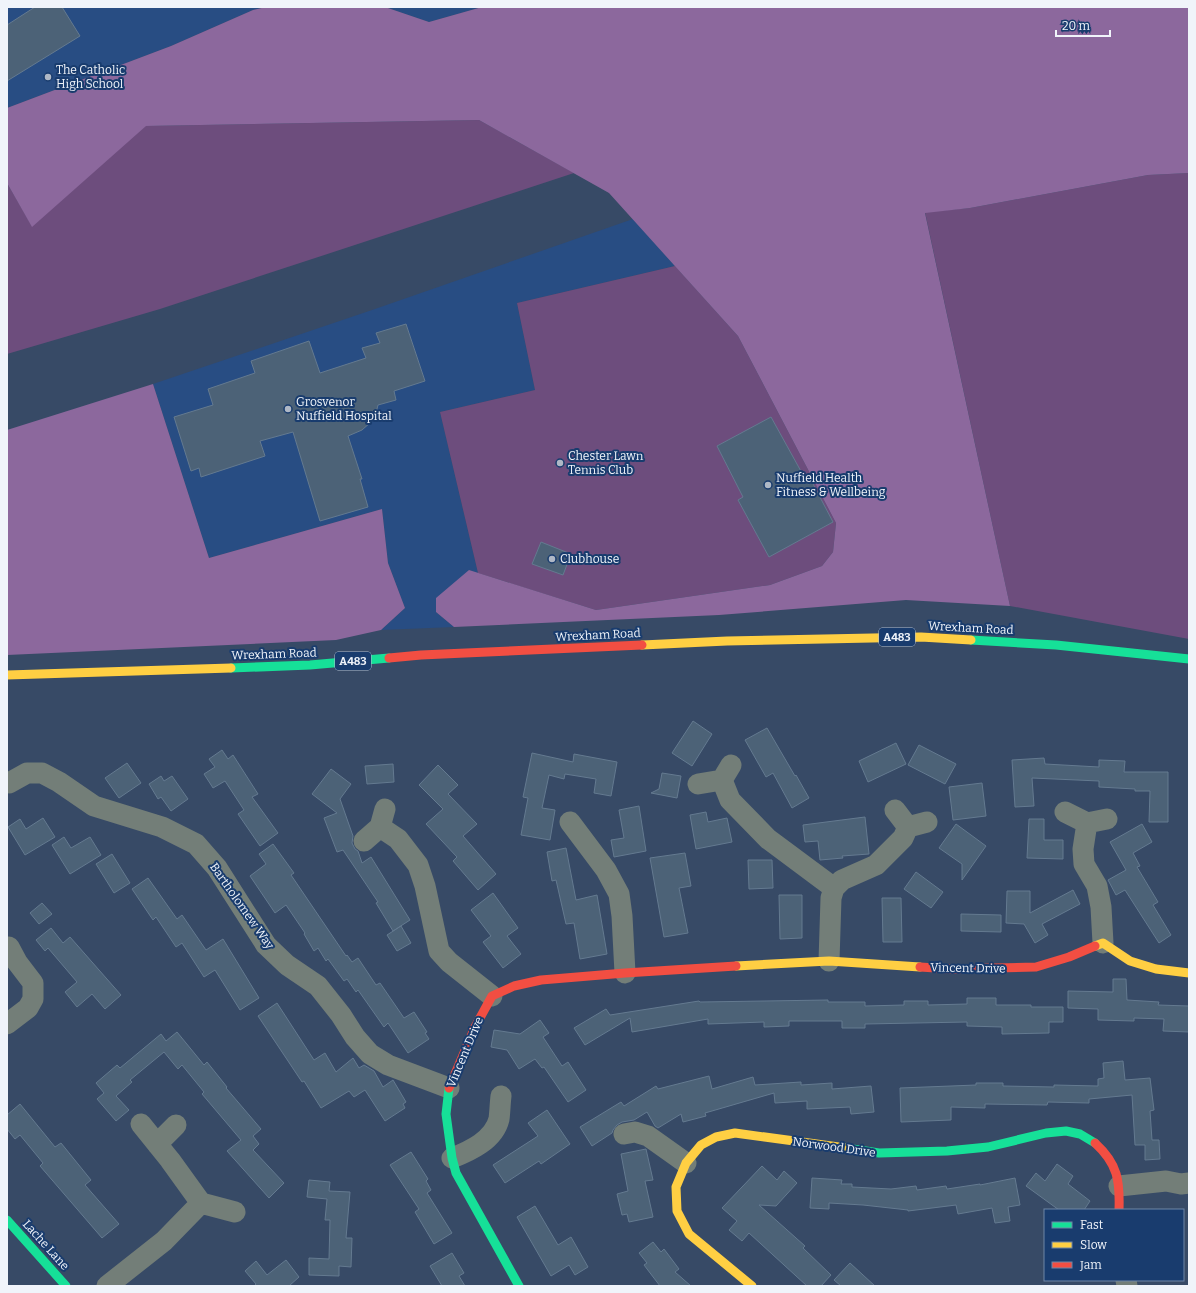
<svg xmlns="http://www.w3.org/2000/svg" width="1196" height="1293" font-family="Bitter,serif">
	<rect width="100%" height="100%" fill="#374a66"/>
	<path fill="#284d83" d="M7,7H266L253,10L171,46L7,108Z
		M385,7H482L429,22Z
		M633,219L675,266L517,303L535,390L440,412L478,573L469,570L436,612L454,627L381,630L405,608L388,563L382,509L209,558L153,384L375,309Z"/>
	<path fill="#6d4d7d" d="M479,120L574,173L160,309L7,354V183L32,226L145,126Z
		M1189,173V639L1010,606L925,212L970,208L1148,175Z
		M675,266L738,336L836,523L833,552L822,566L770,585L596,610L478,573L440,412L535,390L517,303Z"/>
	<path fill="#8c689d" d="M266,7H385L429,22L482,7H1189V173L1148,175L970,208L925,213L1010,606L906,600L719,615L454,627L436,612V598L469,570L596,610L770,585L822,566L833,552L836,523L738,336L609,193L479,120L146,126L32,227L7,183V108L171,46L253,10Z
		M153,384L209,558L382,509L388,563L405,608L381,630L336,640L7,655V430Z"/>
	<path fill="#4c6277" stroke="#647a90" d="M35,7H62L80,36L7,81V25Z
		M406,324L425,381L394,391L396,400L378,405L376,413L371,422L362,430L348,436L362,479H360L368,507L320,521L293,432L260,441L265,456L201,477L199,468L191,471L174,417L213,405L208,389L255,373L251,361L309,341L320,373L366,358L362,348L380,343L376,333Z
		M771,417L808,484L812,482L833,522L769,557L738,500L743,497L717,446Z
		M541,542L571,554L563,575L532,564Z
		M693,721L712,734L692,766L672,753Z
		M767,728L795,776L796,775L809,798L792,808L773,773L766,777L745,740Z
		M896,743L906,764L868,782L859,761Z
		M919,745L956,764L945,784L908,765Z
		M222,750L228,759L233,755L258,794L252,797L278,833L260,846L238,814L244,810L225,781L213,788L204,774L215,767L209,759Z
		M532,753L573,762L574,754L617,762L611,796L594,793L596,779L565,774L564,779L549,775L542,808L555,810L550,840L521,835L528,798L523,797Z
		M1044,758L1045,764L1099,767V760L1125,761L1124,772H1168V822H1149L1150,791H1135V789L1099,787V781L1032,778L1034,806L1015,807L1012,760Z
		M127,763L141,783L119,798L105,778Z
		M393,764L394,782L367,784L365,766Z
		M438,765L458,785L448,794L477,824L463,836L496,874L478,890L453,861L457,857L426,824L443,809L419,785Z
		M331,769L351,784L340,799L353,836L352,843L355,849L358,851L362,863L371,857L410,920L393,931L376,903L378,902L343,850L337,852L324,818L337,813L312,794Z
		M662,773L681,776L677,798L651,793L659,789Z
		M161,776L164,781L172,776L188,799L171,811L161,797L158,799L149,784Z
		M982,783L986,816L953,820L949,787Z
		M639,806L646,851L614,857L611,840L624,838L619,810Z
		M706,812L708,822L727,818L732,842L696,849L690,815Z
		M865,817L869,854L842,856L843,858L820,860L818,841L805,842L803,825Z
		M43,818L55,837L25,855L8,827L20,819L26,829Z
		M1029,819H1044V840H1063V859L1027,858Z
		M956,824L986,846L962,880V864L939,848Z
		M1142,824L1152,842L1133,853L1140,866L1137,867L1158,902L1153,905L1171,935L1159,943L1125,890L1116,895L1108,880L1126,870L1110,842Z
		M64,837L71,848L90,837L101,855L70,874L52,845Z
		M273,844L294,873L291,875L346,956L347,955L352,962L358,958L376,985L380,983L404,1018L414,1012L427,1032L425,1033L429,1039L408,1053L388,1023L384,1027L358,990L356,992L347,979L344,981L328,959L326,961L318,948L314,951L304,934L305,933L286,905L275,913L250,876L266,864L259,854Z
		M566,848L576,900L597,895L607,954L580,959L574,923L566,924L556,880L552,881L547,852Z
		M685,853L691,886L679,888L688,933L664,937L650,858Z
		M112,854L130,883L114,893L96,864Z
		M748,860H772L773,888L749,889Z
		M916,872L943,892L931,908L904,889Z
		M148,878L177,919L182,915L206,950L223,939L259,998L240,1010L215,970L204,977L182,943L176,947L156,917L153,920L132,889Z
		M1073,890L1080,904L1042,924L1048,935L1035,943L1024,924L1006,923L1007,891H1030V913Z
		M493,893L518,928L507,936L521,954L503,968L483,942L491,936L471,910Z
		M779,895H802V938L780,939Z
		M882,898H901L902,942H883Z
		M42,903L52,914L39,924L30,913Z
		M961,914L1001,915V932L961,931Z
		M401,926L411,943L397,951L387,935Z
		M51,928L63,943L70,937L121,995L105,1009L92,994L77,1007L65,992L77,982L48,948L45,951L36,940Z
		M1113,979H1126L1127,1000L1159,1002L1158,1005L1189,1006V1032L1163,1031L1164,1019L1134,1018V1021L1098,1020V1009L1068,1008V991L1113,992Z
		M967,998H996V1005H1031V1007H1063V1022H1049V1033L1002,1034V1027L967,1026V1022L865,1024V1028H842V1021H789V1026L764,1027V1022L708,1024V1019L632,1032L630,1018L585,1045L574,1028L606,1009L610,1015L699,1001L700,1002L828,1000V1002H865V1006L904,1005V1001H928V1005L967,1004Z
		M277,1003L314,1060L325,1053L336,1072L353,1058L359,1068L364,1065L374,1071L383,1087L393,1080L406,1102L403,1104L405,1108L385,1121L365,1090L354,1097L349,1091L321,1108L304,1081L302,1082L258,1016Z
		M540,1020L549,1033L543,1037L562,1066L568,1062L586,1090L568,1102L544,1067L542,1068L535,1059L519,1069L507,1050L491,1047L494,1030L520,1034Z
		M177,1032L204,1065L207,1062L227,1087L226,1088L261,1129L253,1136L259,1144L253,1150L284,1183L269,1198L227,1151L241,1140L202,1094L204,1092L182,1065L178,1069L164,1052L130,1080L132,1082L116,1096L129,1110L116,1121L97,1099L104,1093L96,1083L117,1065L120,1068L161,1034L166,1041Z
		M1123,1061L1125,1080L1150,1078L1154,1110L1150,1111L1152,1140H1159L1160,1159L1145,1160V1145H1135L1132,1095L1089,1099V1103L1048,1102L1047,1105L985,1104V1108L951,1107V1120L901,1122L900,1088L976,1085V1083H1003V1086L1054,1087V1085L1098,1086V1079L1104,1078L1103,1063Z
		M709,1076L712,1089L753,1077L755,1085L801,1082V1085L832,1083V1089L871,1086L874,1112L851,1114L850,1107L807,1109V1101L775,1103L774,1093L705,1113L706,1116L683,1122L681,1114L658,1128L655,1126L647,1112L634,1120L622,1122L617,1125L613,1130L612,1133L592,1146L580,1127L621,1102L624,1106L656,1086L658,1089Z
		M20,1104L55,1147L61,1143L91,1180L85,1185L119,1224L102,1238L40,1166L43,1163L20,1135L15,1139L7,1129V1115Z
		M547,1110L570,1144L541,1164L539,1161L505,1183L493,1165L538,1136L528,1123Z
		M646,1149L653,1180L645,1181L653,1217L629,1222L627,1214L622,1215L617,1194L628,1191L621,1154Z
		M411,1152L428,1179L426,1181L431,1190L427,1193L452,1233L434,1244L415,1212L419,1209L390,1165Z
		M1057,1164L1073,1176L1068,1184L1090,1201L1084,1210H1059L1026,1186L1036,1173L1045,1181Z
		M762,1166L777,1180L784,1171L797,1183L776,1206L759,1205L805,1246L803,1248L831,1275L821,1286H807L749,1233L742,1241L729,1230L737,1221L722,1208Z
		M812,1178L842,1180L841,1184H852V1187L891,1189L916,1186L917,1190L946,1186L947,1189L980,1184V1185L1015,1178L1020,1205L1008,1207L1010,1221L995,1223L992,1208L958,1214L956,1205L908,1211V1210L863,1205L829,1203V1209L810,1208Z
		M309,1180L330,1182L329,1191L350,1192L346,1238H352L351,1267L339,1266V1276L309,1275V1258L329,1259L330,1220H325L327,1199L307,1197Z
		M535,1206L558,1245L571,1237L588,1267L575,1275L569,1265L551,1276L517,1217Z
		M653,1242L661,1252L664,1249L679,1269L675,1272L691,1286H660L644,1265L647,1263L639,1253Z
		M452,1253L464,1273L459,1276L465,1286H442L430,1266Z
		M286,1260L299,1277L289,1286H254L256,1284L245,1271L256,1261L267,1275Z
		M850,1263L875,1286H841L834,1280Z"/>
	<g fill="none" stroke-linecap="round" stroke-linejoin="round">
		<path stroke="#737e78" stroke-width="21" d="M722,780L730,800L768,839L834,888L831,898L829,961
			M9,783L27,773H42L59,782L94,806L162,827L196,844L217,868L266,945L287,965L318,986L341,1015L355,1037L370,1054L388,1065L449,1088
			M698,784L722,780L731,765
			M895,810L908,827L927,822
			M1065,812L1087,823L1107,819
			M570,822L606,870L619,894L622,916L625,973
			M1087,823L1083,849L1084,864L1097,886L1101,907L1103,943
			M380,827L398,839L418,865L425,886L439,951L449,962L492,996
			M364,841L380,827L385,809
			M834,888L842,880L876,865L903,838L908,827
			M7,1024L28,1008L33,999V983L17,962L9,947
			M141,1124L170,1160L201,1203
			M624,1134L635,1132L648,1136L686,1163
			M157,1144L176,1125
			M452,1158C470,1151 494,1140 499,1119C500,1112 500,1104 501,1096
			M1119,1186L1166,1181L1181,1184L1189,1183
			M1126,1280L1127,1286
			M107,1286L164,1241L201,1203L235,1212"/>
		<path stroke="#16e098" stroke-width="9" d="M971,640L1056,645L1189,659
			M231,668L310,665L389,658
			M449,1088L446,1114L452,1158L456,1173L519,1286
			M846,1148L879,1153L947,1151L988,1147L1046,1133L1066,1131L1080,1134L1095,1143
			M7,1220L66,1286"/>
		<path stroke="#ffcf43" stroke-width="9" d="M642,645L727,641L921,637L971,640
			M7,675L231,668
			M1095,946L1103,943L1130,961L1156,969L1189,973
			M736,966L829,961L920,967
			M752,1286L689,1234L677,1211L676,1187L686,1163L701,1145L716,1137L735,1133L846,1148"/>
		<path stroke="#f24e42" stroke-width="9" d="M389,658L421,655L642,645
			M920,967L951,969L1036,967L1069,957L1095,946
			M449,1088L475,1027L492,996L514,986L541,980L625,973L736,966
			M1095,1143C1118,1164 1120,1181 1119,1210"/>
	</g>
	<g fill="#afb8c6" stroke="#193c6e" stroke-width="1.5">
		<circle cx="48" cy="77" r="4"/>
		<circle cx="288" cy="409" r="4"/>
		<circle cx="560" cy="463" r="4"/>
		<circle cx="768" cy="485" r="4"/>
		<circle cx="552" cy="559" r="4"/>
	</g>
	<g text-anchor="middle" stroke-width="4" stroke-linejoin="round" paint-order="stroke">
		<g fill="#193c6e" stroke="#b0bdd0" stroke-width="1">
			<rect x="879" y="628" width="36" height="18" rx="3"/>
			<rect x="335" y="652" width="36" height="18" rx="3"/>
		</g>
		<g font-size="11" font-weight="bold" fill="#f0f4fa">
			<text x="897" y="641">A483</text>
			<text x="353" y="665">A483</text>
		</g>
		<g font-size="12" fill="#f0f4fa" stroke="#193c6e" text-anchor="start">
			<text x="56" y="74">The Catholic<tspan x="56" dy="14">High School</tspan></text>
			<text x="296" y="406">Grosvenor<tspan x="296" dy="14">Nuffield Hospital</tspan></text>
			<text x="568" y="460">Chester Lawn<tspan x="568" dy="14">Tennis Club</tspan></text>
			<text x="776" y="482">Nuffield Health<tspan x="776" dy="14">Fitness &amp; Wellbeing</tspan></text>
			<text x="560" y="563">Clubhouse</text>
		</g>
		<g font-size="12" fill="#f0f4fa" stroke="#193c6e">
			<text transform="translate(971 628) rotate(3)" y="4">Wrexham Road</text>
			<text transform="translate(598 635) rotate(-3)" y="4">Wrexham Road</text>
			<text transform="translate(274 654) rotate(-2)" y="4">Wrexham Road</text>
			<text transform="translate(242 906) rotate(55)" y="4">Bartholomew Way</text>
			<text transform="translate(968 968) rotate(1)" y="4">Vincent Drive</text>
			<text transform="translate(465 1052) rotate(-67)" y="4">Vincent Drive</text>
			<text transform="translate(834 1147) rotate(8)" y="4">Norwood Drive</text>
			<text transform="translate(46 1245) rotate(48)" y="4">Lache Lane</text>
		</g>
	</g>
	<rect width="1196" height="1293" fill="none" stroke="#f0f4fa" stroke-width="16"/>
	<rect x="1044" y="1209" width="140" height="72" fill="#193c6e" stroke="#6f86a6"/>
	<rect x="1052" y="1222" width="20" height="6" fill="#16e098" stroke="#6f86a6"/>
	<text x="1080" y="1229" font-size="12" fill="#f0f4fa">Fast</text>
	<rect x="1052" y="1242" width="20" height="6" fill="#ffcf43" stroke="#6f86a6"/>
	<text x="1080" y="1249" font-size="12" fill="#f0f4fa">Slow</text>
	<rect x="1052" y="1262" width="20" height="6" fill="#f24e42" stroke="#6f86a6"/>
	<text x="1080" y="1269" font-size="12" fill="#f0f4fa">Jam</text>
	<path d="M1056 30v6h54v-6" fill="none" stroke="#f0f4fa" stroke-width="2"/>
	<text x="1062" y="30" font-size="12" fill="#f0f4fa" stroke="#193c6e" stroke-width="3" paint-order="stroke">20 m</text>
</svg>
